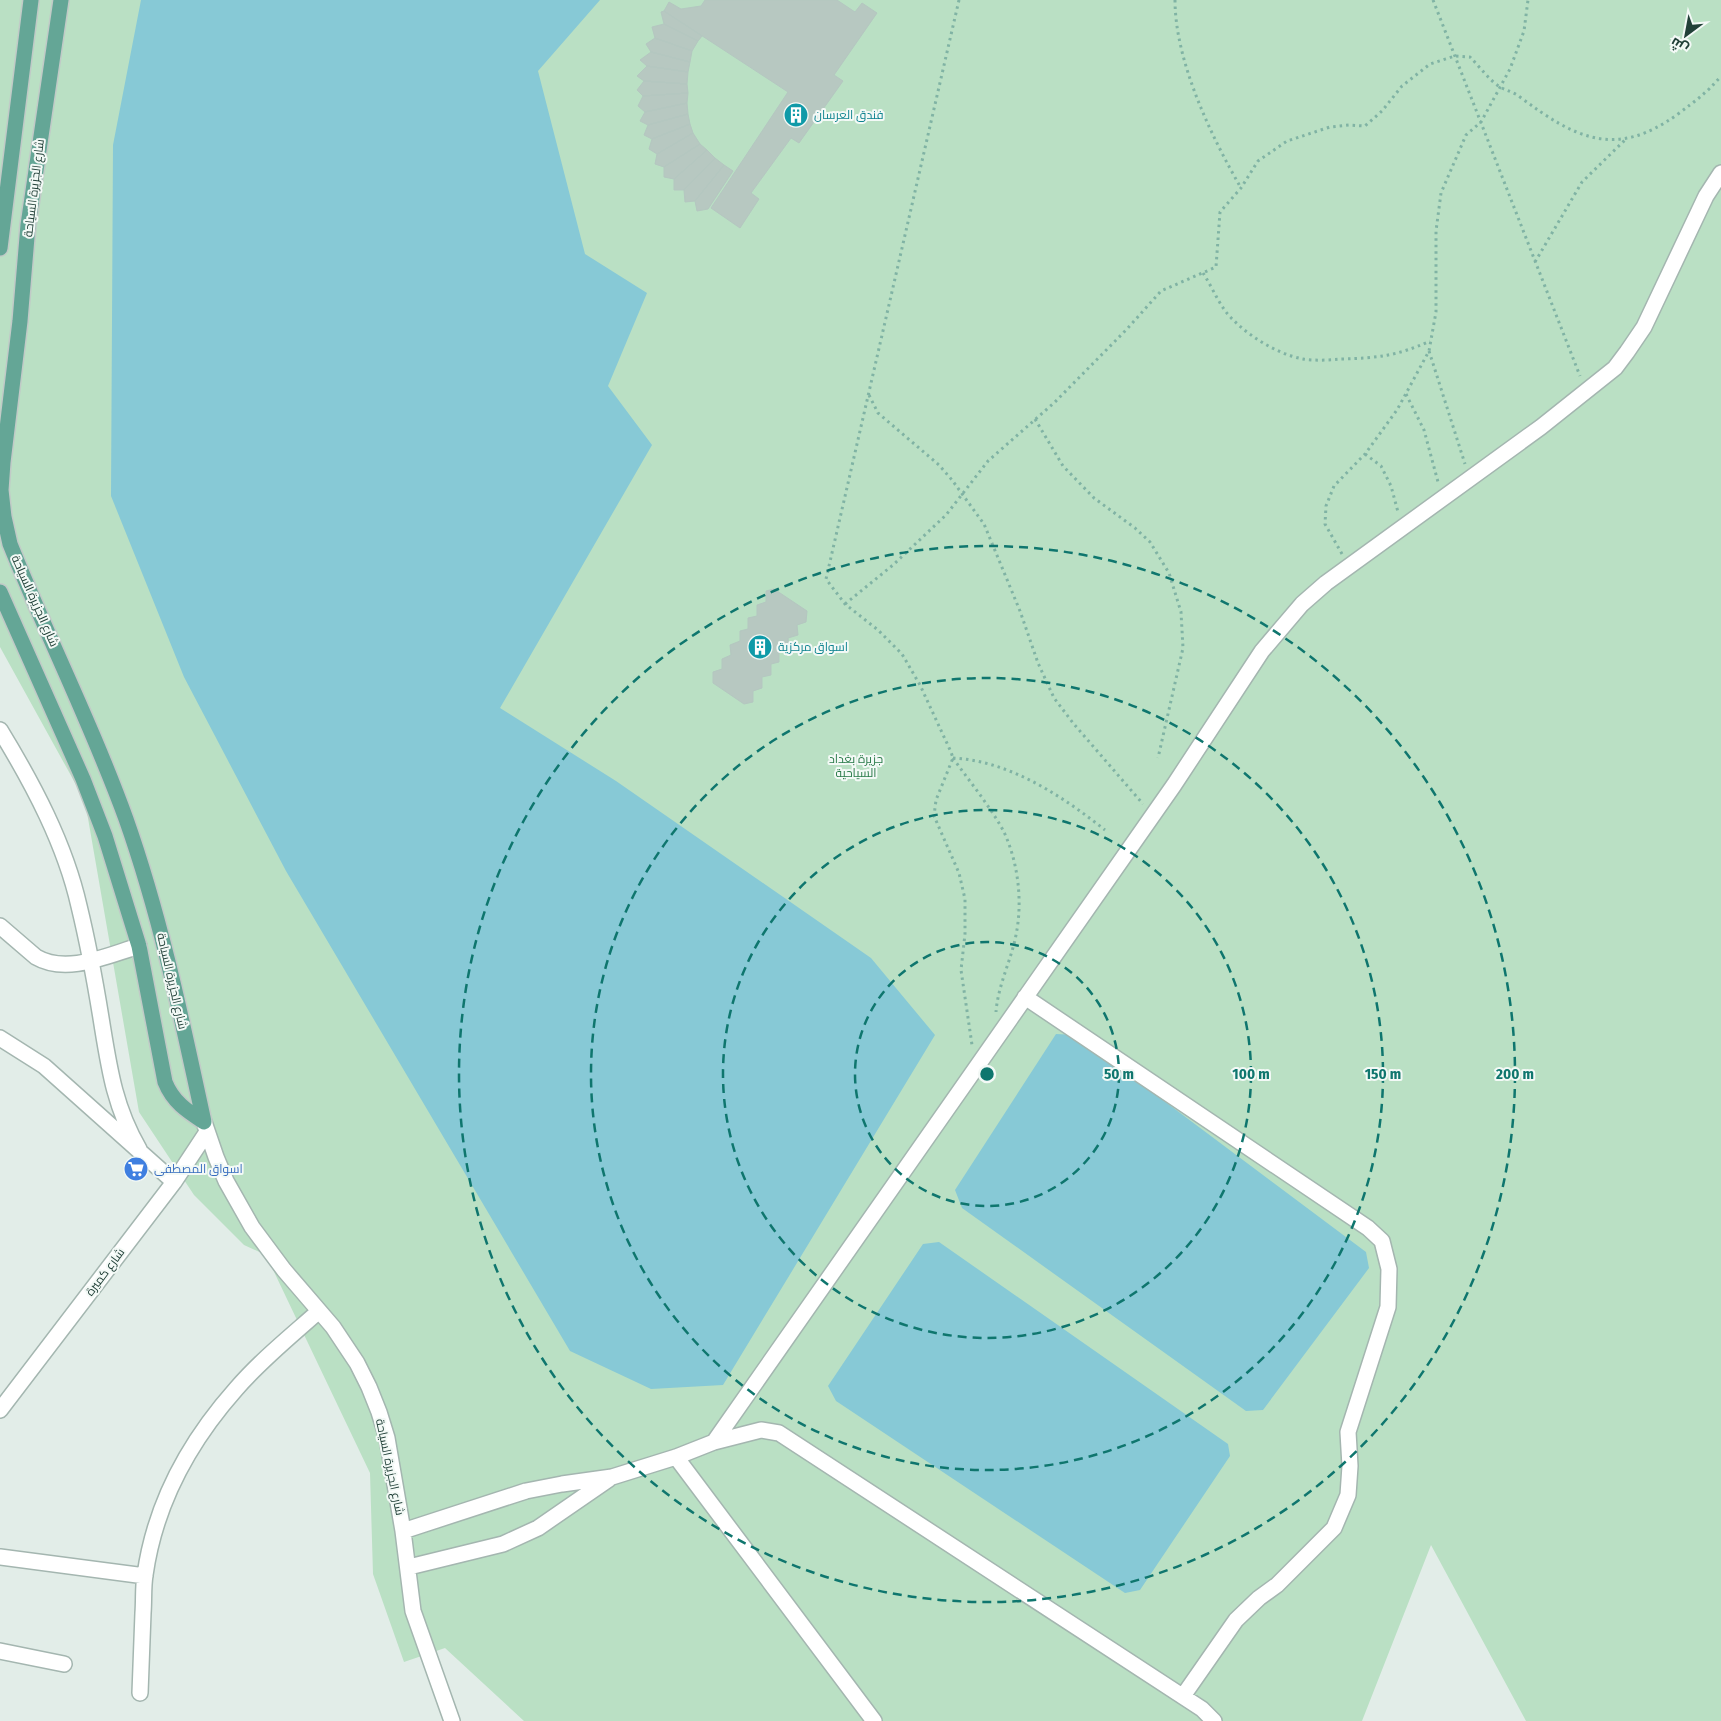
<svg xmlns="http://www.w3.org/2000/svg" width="1721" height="1721" font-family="'Fira Sans Condensed',Cairo,sans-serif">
	<rect width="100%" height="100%" fill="#e2ede8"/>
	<path fill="#bae0c4" d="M0,0H1721V1721H1526L1431,1545L1362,1721H524L445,1648L404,1662L373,1574L370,1473L266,1255L244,1245L194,1195L139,1112L85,801L0,647Z"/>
	<path fill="#87c9d6" d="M141,0H600L538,71L585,254L647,293L608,386L652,445L500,708L616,781L871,958L935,1035L723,1385L651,1389L570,1351L286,871L184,677L111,496L113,145Z
		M1056,1034L1076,1035L1366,1252L1369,1268L1263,1410L1246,1411L962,1208L955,1190Z
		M939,1242L1228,1444L1230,1456L1140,1590L1125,1593L836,1401L828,1386L923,1244Z"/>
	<path fill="#b7c8c1" stroke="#b4c7c0" d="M705,0H837L855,12L862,3L877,13L834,75L843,81L799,143L791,138L751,193L759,199L740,228L711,208L788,92L664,11L669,2L681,9L701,6Z
		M664,11L702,36L698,41L664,24L661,12Z
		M664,24L698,41L692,51L655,38L652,27Z
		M655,38L692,51L690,62L651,52L646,44Z
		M651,52L690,62L688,72L647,66L640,60Z
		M647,66L688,72L687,84L644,81L637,76Z
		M644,81L687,84L688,93L643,96L637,90Z
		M688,93L687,103L645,112L638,106L643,96Z
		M687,103L688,114L648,125L640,121L645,112Z
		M688,114L690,124L652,139L644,135L648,125Z
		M690,124L693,133L657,154L649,149L652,139Z
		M693,133L700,144L664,167L655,164L657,154Z
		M700,144L707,150L674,179L664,177V167Z
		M707,150L715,158L684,190H674V179Z
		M715,158L724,165L695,201L685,202L684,190Z
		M724,165L733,171L708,209L697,211L695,201Z
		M774,589L807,611L806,622L797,625L798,635L788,638L789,648L779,652V662L771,664V675L762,677V688L753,691V702L744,704L713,683V672L722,669V659L731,655L730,645L740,641V631L748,629V618L757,616V605L766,602V591Z"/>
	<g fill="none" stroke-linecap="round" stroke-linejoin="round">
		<defs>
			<path id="minor" d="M0,730C33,784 65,844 79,906C88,943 95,981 101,1018C109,1067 114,1106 139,1149
				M0,926L36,957C67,975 108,955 139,946
				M1025,997L1368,1228L1382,1241L1389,1269L1388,1307L1348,1432L1350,1466L1348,1495L1334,1528L1277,1585L1259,1598L1236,1620L1183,1696
				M0,1038L44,1066L174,1182
				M204,1122L216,1157L226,1181L252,1227L284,1270L333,1327L357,1363L369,1387L379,1412L387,1438L403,1531L413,1611L452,1721
				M0,1410L174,1182L207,1132
				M714,1442L1174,785L1262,651L1302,604L1326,583L1541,427L1615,368L1627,352L1644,327L1706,196L1721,173
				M676,1457L874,1721
				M403,1531L526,1491L562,1484L612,1477L676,1457L714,1442L761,1430L779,1433L1202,1709L1214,1721
				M0,1557L145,1576
				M409,1567L503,1544L538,1528L609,1479
				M0,1651L64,1664
				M140,1693C141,1666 142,1639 143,1613C144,1600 143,1587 145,1575C155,1504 189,1442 236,1389C261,1360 291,1336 319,1311"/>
			<path id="major" d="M61,0L28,225L20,321L3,462L1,490L4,517L10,544C47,636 92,725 126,819C161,918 182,1020 204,1122
				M0,248L31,0
				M0,592L83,779L105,836L139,946L165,1082C173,1102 187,1111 204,1122"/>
		</defs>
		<use href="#minor" stroke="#a4b6b0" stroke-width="18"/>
		<use href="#major" stroke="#c1cac7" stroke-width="18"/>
		<path stroke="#80b3a4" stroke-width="3" stroke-dasharray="2.5 4" stroke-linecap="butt" d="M959,0L826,579L845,604L878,630L902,654L920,685L951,752L953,758L936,800L934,816L959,873L965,899V934L961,970L972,1045
			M1175,0C1175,61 1211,136 1241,188
			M1433,0L1580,376
			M1535,262L1582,182L1627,138
			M1203,273C1211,285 1217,300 1226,312C1243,333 1276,354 1303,359C1315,361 1329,360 1341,359C1377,358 1397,356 1430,341
			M1429,351L1465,464
			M1406,394L1424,430L1438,482
			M869,395L878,413L939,465L952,480L984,524L1020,611L1038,663L1054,698L1073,723L1143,804
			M1035,419L1063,466L1094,498L1135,528L1150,542L1169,573L1181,612L1183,648L1158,758
			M1365,454L1381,466L1391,486L1398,512
			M1342,554L1325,524L1326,506L1334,486L1365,454L1397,410L1429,351L1436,312V231L1441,193L1466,135L1481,122L1510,69L1524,31L1528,0
			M845,604L893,565L946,515L988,461L1055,402L1127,329L1161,291L1216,267L1220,212L1241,188L1258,161L1287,141L1330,127L1349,125L1365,126L1382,111L1402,86L1430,64L1455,56L1470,57C1479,66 1490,81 1500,87C1507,91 1514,92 1520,97C1576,139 1616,159 1678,114C1695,101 1707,93 1721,76
			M953,758C970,782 989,805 1003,830C1018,861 1023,901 1016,935C1011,961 998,985 996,1012
			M953,758C1010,761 1062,796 1105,830"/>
		<use href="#minor" stroke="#fff" stroke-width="15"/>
		<use href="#major" stroke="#64a696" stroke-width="15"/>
	</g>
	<g fill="none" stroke="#0f766e" stroke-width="2.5" stroke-dasharray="9 6">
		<circle cx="987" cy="1074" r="132"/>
		<circle cx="987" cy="1074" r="264"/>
		<circle cx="987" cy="1074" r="396"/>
		<circle cx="987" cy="1074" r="528"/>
	</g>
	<defs>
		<symbol id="building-disc" viewBox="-11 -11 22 22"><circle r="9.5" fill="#0f9aa8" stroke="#f3f9f6"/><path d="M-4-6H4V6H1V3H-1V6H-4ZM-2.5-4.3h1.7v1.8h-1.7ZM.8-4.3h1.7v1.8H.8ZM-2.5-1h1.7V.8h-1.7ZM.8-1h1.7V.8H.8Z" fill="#fff"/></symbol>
		<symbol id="supermarket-disc" viewBox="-11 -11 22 22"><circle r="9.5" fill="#3f7fe0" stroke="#f3f9f6"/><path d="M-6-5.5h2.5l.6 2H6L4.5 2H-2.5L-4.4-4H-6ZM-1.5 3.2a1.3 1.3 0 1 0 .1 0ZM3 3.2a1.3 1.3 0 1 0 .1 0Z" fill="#fff"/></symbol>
	</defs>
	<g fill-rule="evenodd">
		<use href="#building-disc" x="782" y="101" width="28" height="28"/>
		<use href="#building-disc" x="746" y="633" width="28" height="28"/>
		<use href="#supermarket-disc" x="122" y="1155" width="28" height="28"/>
	</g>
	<g text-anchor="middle" stroke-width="4" stroke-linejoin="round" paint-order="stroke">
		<g font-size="12" fill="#0d838f" stroke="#f3f9f6" text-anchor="start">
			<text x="814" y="119">فندق العرسان</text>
			<text x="778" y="651">اسواق مركزية</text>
		</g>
		<g font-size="12" fill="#214038" stroke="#f3f9f6">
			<text transform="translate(34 188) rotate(-83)" y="4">شارع الجزيرة السياحة</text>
			<text transform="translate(35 601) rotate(66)" y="4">شارع الجزيرة السياحة</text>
			<text transform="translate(172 981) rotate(77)" y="4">شارع الجزيرة السياحة</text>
			<text transform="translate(105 1272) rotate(-53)" y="4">شارع كميرة</text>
			<text transform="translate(390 1467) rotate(78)" y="4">شارع الجزيرة السياحة</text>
		</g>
		<g font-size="12" fill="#287a48" stroke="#f3f9f6">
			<text x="856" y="763">جزيرة بغداد<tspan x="856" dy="14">السياحية</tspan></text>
		</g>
		<g font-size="12" fill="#366cbe" stroke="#f3f9f6" text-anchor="start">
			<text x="154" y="1173">اسواق المصطفى</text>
		</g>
	</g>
	<circle cx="987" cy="1074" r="8" fill="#0f766e" stroke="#f3f9f6" stroke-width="2.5"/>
	<g font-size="15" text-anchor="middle" font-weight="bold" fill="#0f766e" stroke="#f3f9f6" stroke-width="4" stroke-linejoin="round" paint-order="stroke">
		<text x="1119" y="1079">50 m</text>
		<text x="1251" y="1079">100 m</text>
		<text x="1383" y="1079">150 m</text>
		<text x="1515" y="1079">200 m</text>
	</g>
	<g transform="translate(1686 35) rotate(212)" stroke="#f3f9f6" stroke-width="4" paint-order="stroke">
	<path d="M0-4L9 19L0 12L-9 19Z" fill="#214038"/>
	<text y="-8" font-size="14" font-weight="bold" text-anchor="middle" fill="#214038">ش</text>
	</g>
</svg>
